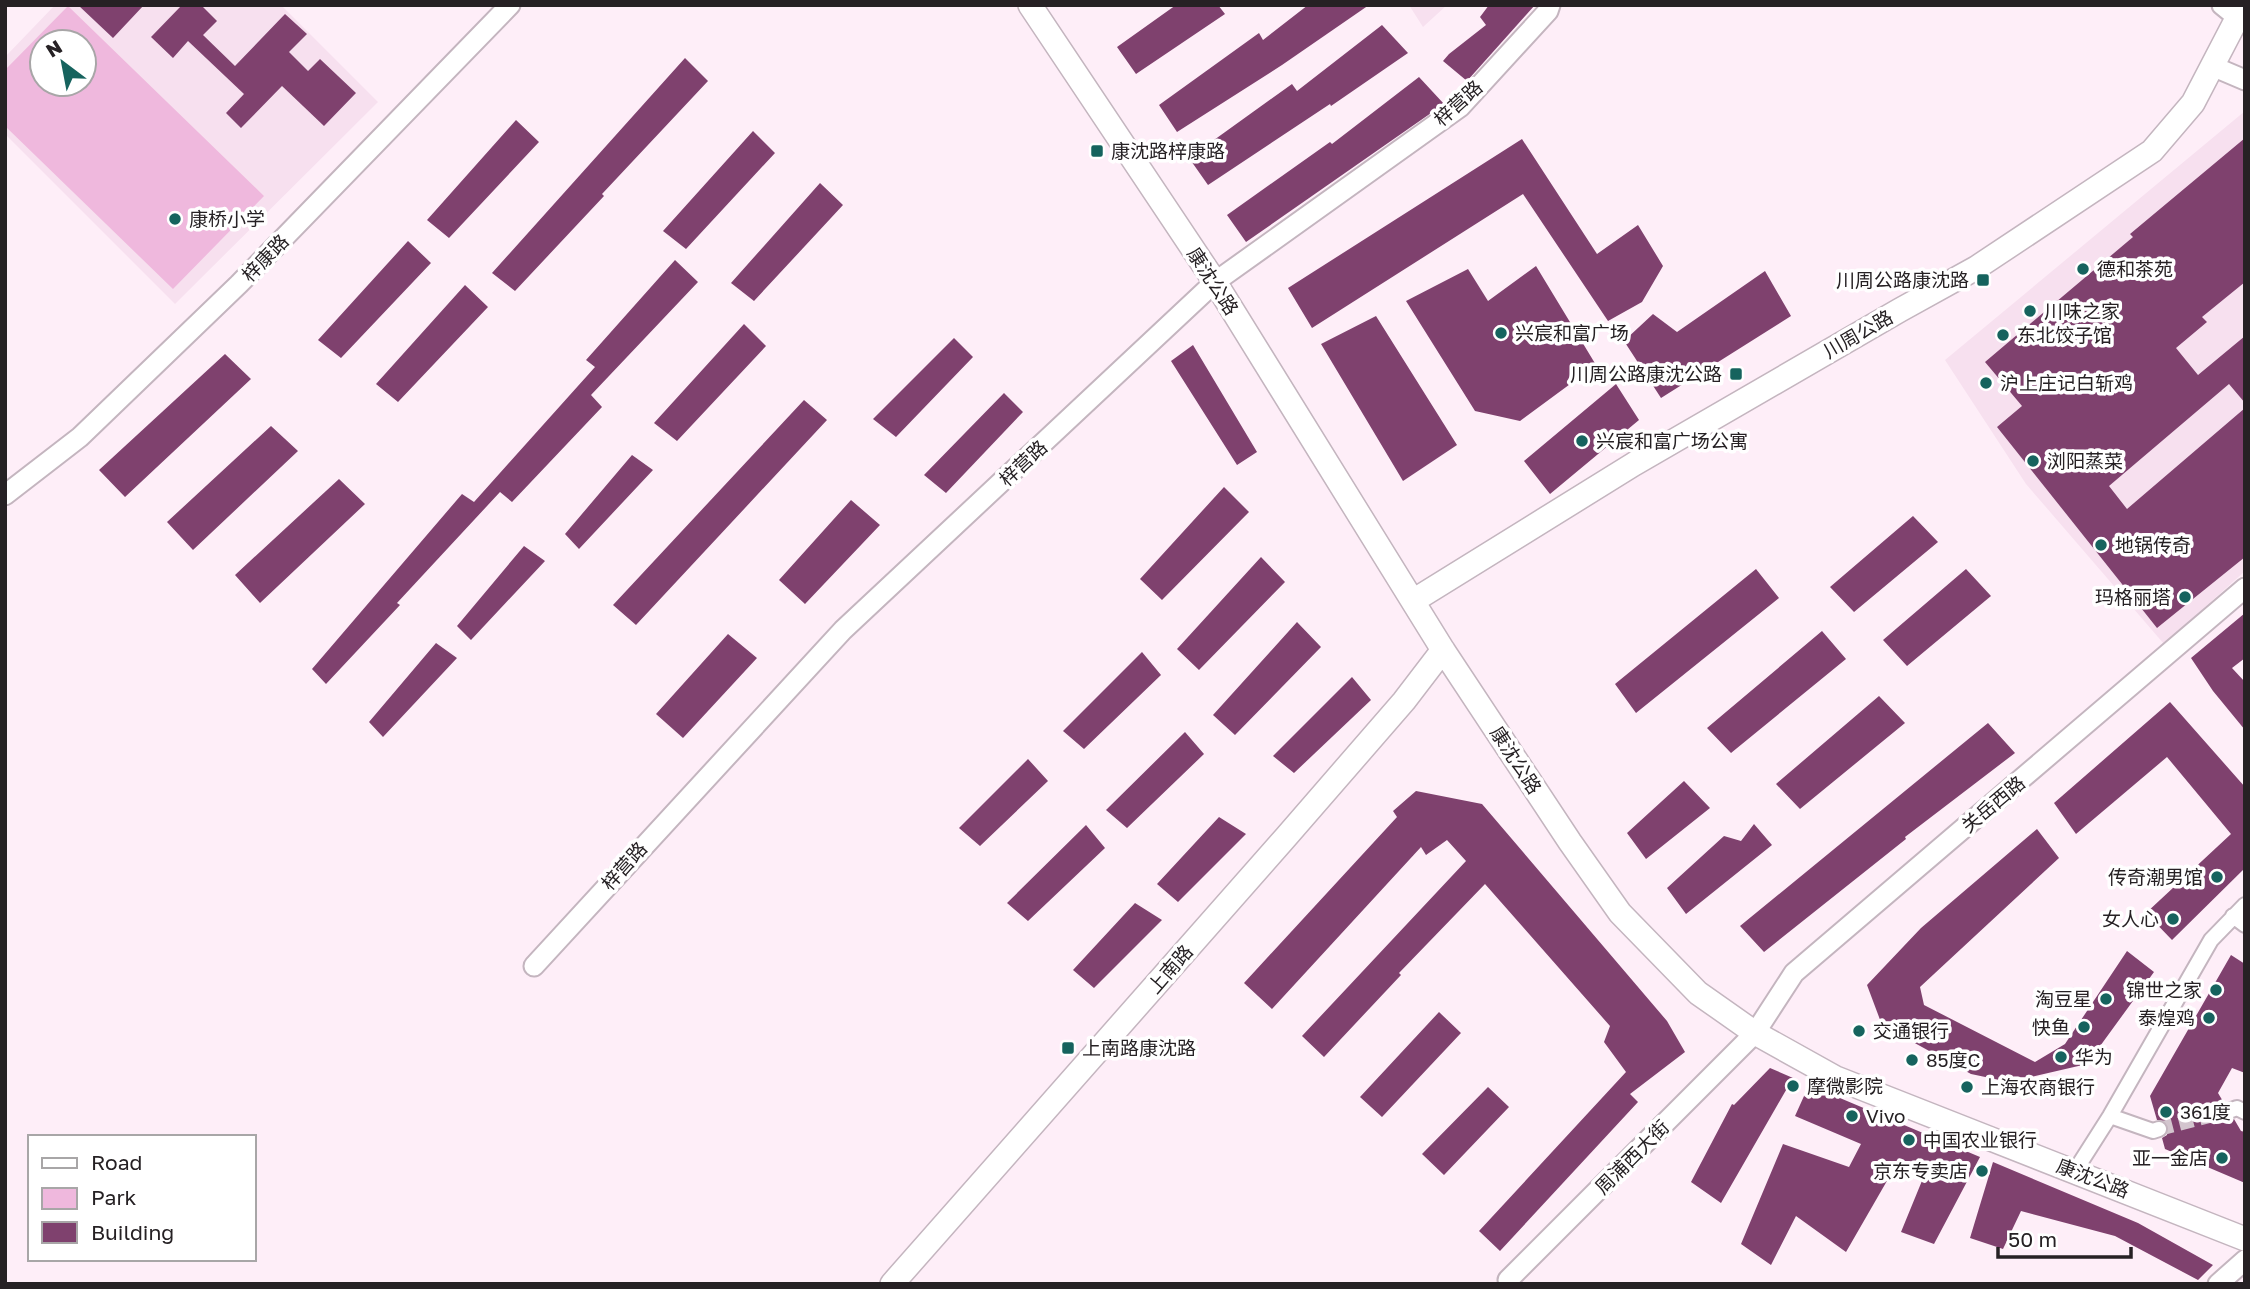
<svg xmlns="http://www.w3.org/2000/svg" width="2250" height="1289" font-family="'Golos Text','Noto Sans SC',sans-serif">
	<rect width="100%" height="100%" fill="#feeef8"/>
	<path fill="#f7e0ef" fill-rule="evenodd" d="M55,5H281L378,102L175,304L5,134V57ZM42,42H84V84H42Z
		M1409,5H1447L1423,27Z
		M2245,111V571L2164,644L2026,484L1945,360Z"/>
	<path fill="#efb8dd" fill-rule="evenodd" d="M68,6L264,196L173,289L5,126V70ZM42,42H84V84H42Z"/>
	<path fill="#7f416e" d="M78,5H144L113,38Z
		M182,5H201L217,21L203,35L235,66L285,14L307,34L289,52L308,71L320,59L356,93L324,126L282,86L241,128L226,113L244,94L188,41L173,58L151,37Z
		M1176,5H1218L1225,14L1136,74L1117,47Z
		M1308,5H1369L1282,65L1177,132L1159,105L1259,33L1263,40Z
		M1489,5H1535L1467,81L1443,61L1449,54L1486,25L1480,17Z
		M1382,25L1408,53L1331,106L1330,104L1208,185L1189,158L1292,84L1297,91Z
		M685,58L708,81L602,194L604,196L515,291L492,273Z
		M1419,77L1444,104L1246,242L1227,215L1330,142L1332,144Z
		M516,120L539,142L449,238L427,220Z
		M753,131L775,153L686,249L663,231Z
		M2245,138V282L2202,317L2207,322L2176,348L2198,375L2245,336V403L2229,384L2109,486L2127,509L2245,408V557L2157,628L1997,427L2022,406L1985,362L2133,237L2130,234Z
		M1522,139L1597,254L1638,225L1663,266L1642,302L1608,321L1523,194L1312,328L1288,288Z
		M820,183L843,205L754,301L731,283Z
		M408,241L431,263L341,358L318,340Z
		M675,260L698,282L591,395L602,407L512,502L500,492L397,603L400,605L326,684L312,669L462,494L474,502L595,367L586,360Z
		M1536,266L1596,365L1520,421L1475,411L1406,301L1468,269L1488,301Z
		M1765,271L1791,316L1661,398L1624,341L1653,314L1677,332Z
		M465,285L488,307L398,402L376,384Z
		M1376,316L1457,445L1403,481L1321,344Z
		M744,324L766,346L677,441L654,423Z
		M954,338L973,357L896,437L873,419Z
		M1193,345L1257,452L1237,465L1171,361Z
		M225,354L251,379L125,497L99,470Z
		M1616,384L1639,420L1550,494L1524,461Z
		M1004,393L1023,412L946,493L924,475Z
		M804,400L827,420L636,625L613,605Z
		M271,426L298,451L193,550L167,522Z
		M632,455L653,470L579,549L565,534Z
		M339,479L365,504L260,603L235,575Z
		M1224,487L1249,512L1162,600L1140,579Z
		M851,500L880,525L805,604L779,580Z
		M1913,516L1938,542L1854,612L1830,587Z
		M524,546L545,561L471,640L457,626Z
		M1261,557L1285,582L1199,670L1177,649Z
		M1756,569L1779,598L1636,713L1615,684Z
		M1966,569L1991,596L1907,666L1883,640Z
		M2245,613V658L2232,668L2245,682V730L2213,691L2191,658Z
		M1297,622L1321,647L1235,735L1213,715Z
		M1822,631L1846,659L1731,753L1707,728Z
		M728,634L757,658L683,738L656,714Z
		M436,643L457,658L383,737L369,722Z
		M1142,652L1161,675L1084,749L1063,731Z
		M1352,677L1371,700L1294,773L1273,756Z
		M1879,696L1905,723L1800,809L1776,784Z
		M2170,702L2245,787V868L2172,940L2146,913L2231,834L2167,757L2076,834L2054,803Z
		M1988,723L2015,753L1905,837L1906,839L1764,952L1740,926Z
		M1185,732L1204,754L1127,828L1106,810Z
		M1028,759L1048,781L980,846L959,828Z
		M1684,781L1710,808L1646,859L1627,833Z
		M1416,791L1482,804L1667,1021L1685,1052L1630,1094L1638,1102L1500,1251L1479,1231L1626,1072L1604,1042L1610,1026L1485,884L1399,973L1401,975L1324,1057L1302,1036L1466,861L1447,840L1426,855L1421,847L1272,1009L1244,983L1397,817L1393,811Z
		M1219,817L1246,834L1178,902L1157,884Z
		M1754,824L1772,845L1686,914L1667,888L1724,836L1741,841Z
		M1086,825L1105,848L1028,921L1007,903Z
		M2037,829L2059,858L1920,987L1924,1005L2035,1062L2065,1044L2127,951L2154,972L2087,1064L2009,1082L1971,1074L1882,1025L1867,985L1921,928Z
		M1135,903L1162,920L1094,988L1073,970Z
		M2231,955L2245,964V1073L2232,1068L2218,1093L2224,1103L2220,1109V1115L2227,1120L2234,1119L2241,1131L2245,1132V1183L2165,1149L2162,1138L2167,1135L2168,1127L2165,1121L2157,1120L2150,1096Z
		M1439,1012L1461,1033L1382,1117L1360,1097Z
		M1770,1068L1793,1078L1721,1203L1691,1182L1732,1104L1734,1105Z
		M1809,1085L1980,1157L1934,1244L1901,1232L1926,1171L1899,1160L1846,1252L1796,1216L1771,1265L1741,1244L1783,1144L1849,1167L1861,1144L1795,1116Z
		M1488,1087L1509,1107L1444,1175L1422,1154Z
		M1993,1162L2138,1223L2213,1265L2198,1280L2115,1236L2021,1211L2003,1249L1970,1238Z"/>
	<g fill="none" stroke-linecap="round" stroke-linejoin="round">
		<path stroke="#d3c5ce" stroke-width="14" stroke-dasharray="14 7" stroke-linecap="butt" d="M2159,1129L2229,1111"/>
		<defs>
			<path id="pedestrian" d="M2233,916L2245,925
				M2229,1111L2237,1108L2245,1112
				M2110,1116L2153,1131L2159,1129
				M2075,1171L2110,1116L2211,940L2245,905"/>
			<path id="minor" d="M2222,5L2238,18
				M2212,66L2245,80
				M5,495L80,437L239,284L510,5
				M534,966L843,630L1215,282L1460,107L1548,11L1550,5
				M1508,1280L1755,1033L1794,973L2245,588
				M2218,1284L2245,1260"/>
			<path id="tertiary" d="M1030,5L1215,282L1443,650L1570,842L1620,913L1698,993L1755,1033L1836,1078L2245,1239
				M1413,601L1634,464L1900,310L1976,268L2152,151L2193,103L2244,5
				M892,1284L1286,837L1404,701L1443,650"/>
		</defs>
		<use href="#pedestrian" stroke="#c4b5bf" stroke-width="18"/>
		<use href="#minor" stroke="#c4b5bf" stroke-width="23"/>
		<use href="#tertiary" stroke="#c4b5bf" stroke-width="26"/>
		<use href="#pedestrian" stroke="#fff" stroke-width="14"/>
		<use href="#minor" stroke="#fff" stroke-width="19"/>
		<use href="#tertiary" stroke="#fff" stroke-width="23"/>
	</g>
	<g fill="#16635e" stroke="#fff" stroke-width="2.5">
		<rect x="1090" y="144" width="14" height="14" rx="3.5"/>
		<circle cx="175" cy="219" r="7"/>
		<circle cx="2083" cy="269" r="7"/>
		<rect x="1976" y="273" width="14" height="14" rx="3.5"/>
		<circle cx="2030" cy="311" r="7"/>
		<circle cx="1501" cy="333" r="7"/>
		<circle cx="2003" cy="335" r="7"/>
		<rect x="1729" y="367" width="14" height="14" rx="3.5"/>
		<circle cx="1986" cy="383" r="7"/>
		<circle cx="1582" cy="441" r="7"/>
		<circle cx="2033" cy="461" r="7"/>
		<circle cx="2101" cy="545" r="7"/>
		<circle cx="2185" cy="597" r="7"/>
		<circle cx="2217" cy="877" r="7"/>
		<circle cx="2173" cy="919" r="7"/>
		<circle cx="2216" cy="990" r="7"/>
		<circle cx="2106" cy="999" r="7"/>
		<circle cx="2209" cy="1018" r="7"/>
		<circle cx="2084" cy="1027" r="7"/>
		<circle cx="1859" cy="1031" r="7"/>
		<rect x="1061" y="1041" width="14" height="14" rx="3.5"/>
		<circle cx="2061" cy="1057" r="7"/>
		<circle cx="1912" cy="1060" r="7"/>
		<circle cx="1793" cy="1086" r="7"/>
		<circle cx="1967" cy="1087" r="7"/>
		<circle cx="2166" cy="1112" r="7"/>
		<circle cx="1852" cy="1116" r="7"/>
		<circle cx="1909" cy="1140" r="7"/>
		<circle cx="2222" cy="1158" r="7"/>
		<circle cx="1982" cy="1171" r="7"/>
	</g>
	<g text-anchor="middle" stroke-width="7" stroke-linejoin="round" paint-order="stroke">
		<g font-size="19" fill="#262124" stroke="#fff">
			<text transform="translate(1458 103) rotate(-42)" y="7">梓营路</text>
			<text transform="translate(265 258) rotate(-46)" y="7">梓康路</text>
			<text transform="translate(1213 281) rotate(57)" y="7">康沈公路</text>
			<text transform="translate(1858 334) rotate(-30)" y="7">川周公路</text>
			<text transform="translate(1023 463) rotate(-43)" y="7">梓营路</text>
			<text transform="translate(1516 760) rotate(57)" y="7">康沈公路</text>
			<text transform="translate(1993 804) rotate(-40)" y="7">关岳西路</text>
			<text transform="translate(624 866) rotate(-48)" y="7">梓营路</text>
			<text transform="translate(1170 969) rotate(-49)" y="7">上南路</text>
			<text transform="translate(1632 1157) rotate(-45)" y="7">周浦西大街</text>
			<text transform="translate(2093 1178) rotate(21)" y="7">康沈公路</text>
		</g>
		<g font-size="19" fill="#262124" stroke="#fff" text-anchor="start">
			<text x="1111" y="158">康沈路梓康路</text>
			<text x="189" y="226">康桥小学</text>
			<text x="2097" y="276">德和茶苑</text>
			<text x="1969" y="287" text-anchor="end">川周公路康沈路</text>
			<text x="2044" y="318">川味之家</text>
			<text x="1515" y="340">兴宸和富广场</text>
			<text x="2017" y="342">东北饺子馆</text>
			<text x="1722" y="381" text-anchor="end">川周公路康沈公路</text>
			<text x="2000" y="390">沪上庄记白斩鸡</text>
			<text x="1596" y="448">兴宸和富广场公寓</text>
			<text x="2047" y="468">浏阳蒸菜</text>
			<text x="2115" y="552">地锅传奇</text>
			<text x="2171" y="604" text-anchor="end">玛格丽塔</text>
			<text x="2203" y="884" text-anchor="end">传奇潮男馆</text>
			<text x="2159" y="926" text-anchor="end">女人心</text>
			<text x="2202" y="997" text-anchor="end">锦世之家</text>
			<text x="2092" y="1006" text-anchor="end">淘豆星</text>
			<text x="2195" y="1025" text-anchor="end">泰煌鸡</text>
			<text x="2070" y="1034" text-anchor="end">快鱼</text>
			<text x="1873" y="1038">交通银行</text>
			<text x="1082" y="1055">上南路康沈路</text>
			<text x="2075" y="1064">华为</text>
			<text x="1926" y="1067">85度C</text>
			<text x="1807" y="1093">摩微影院</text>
			<text x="1981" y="1094">上海农商银行</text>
			<text x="2180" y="1119">361度</text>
			<text x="1866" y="1123">Vivo</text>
			<text x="1923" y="1147">中国农业银行</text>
			<text x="2208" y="1165" text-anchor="end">亚一金店</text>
			<text x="1968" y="1178" text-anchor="end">京东专卖店</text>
		</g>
	</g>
	<rect width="2250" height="1289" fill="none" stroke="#262124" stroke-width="14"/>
	<rect x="28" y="1135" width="228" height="126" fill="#ffffff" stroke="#a8a6a7" stroke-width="2"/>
	<rect x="42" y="1158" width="35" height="10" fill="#ffffff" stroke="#a8a6a7" stroke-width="2"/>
	<text x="91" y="1170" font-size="21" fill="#262124">Road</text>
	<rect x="42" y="1188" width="35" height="21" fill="#efb8dd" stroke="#a8a6a7" stroke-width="2"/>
	<text x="91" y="1205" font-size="21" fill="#262124">Park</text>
	<rect x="42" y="1222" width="35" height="21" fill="#7f416e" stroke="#a8a6a7" stroke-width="2"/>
	<text x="91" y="1240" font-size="21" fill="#262124">Building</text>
	<g transform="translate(63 63) rotate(328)"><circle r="33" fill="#ffffff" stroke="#a8a6a7" stroke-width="2"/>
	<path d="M0-5L12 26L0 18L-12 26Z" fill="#16635e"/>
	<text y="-10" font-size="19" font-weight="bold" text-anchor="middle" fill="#262124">N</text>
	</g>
	<path d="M1998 1247v10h133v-10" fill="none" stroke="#262124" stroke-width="3.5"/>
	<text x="2008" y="1247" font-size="21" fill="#262124" stroke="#ffffff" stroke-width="5" paint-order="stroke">50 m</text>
</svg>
